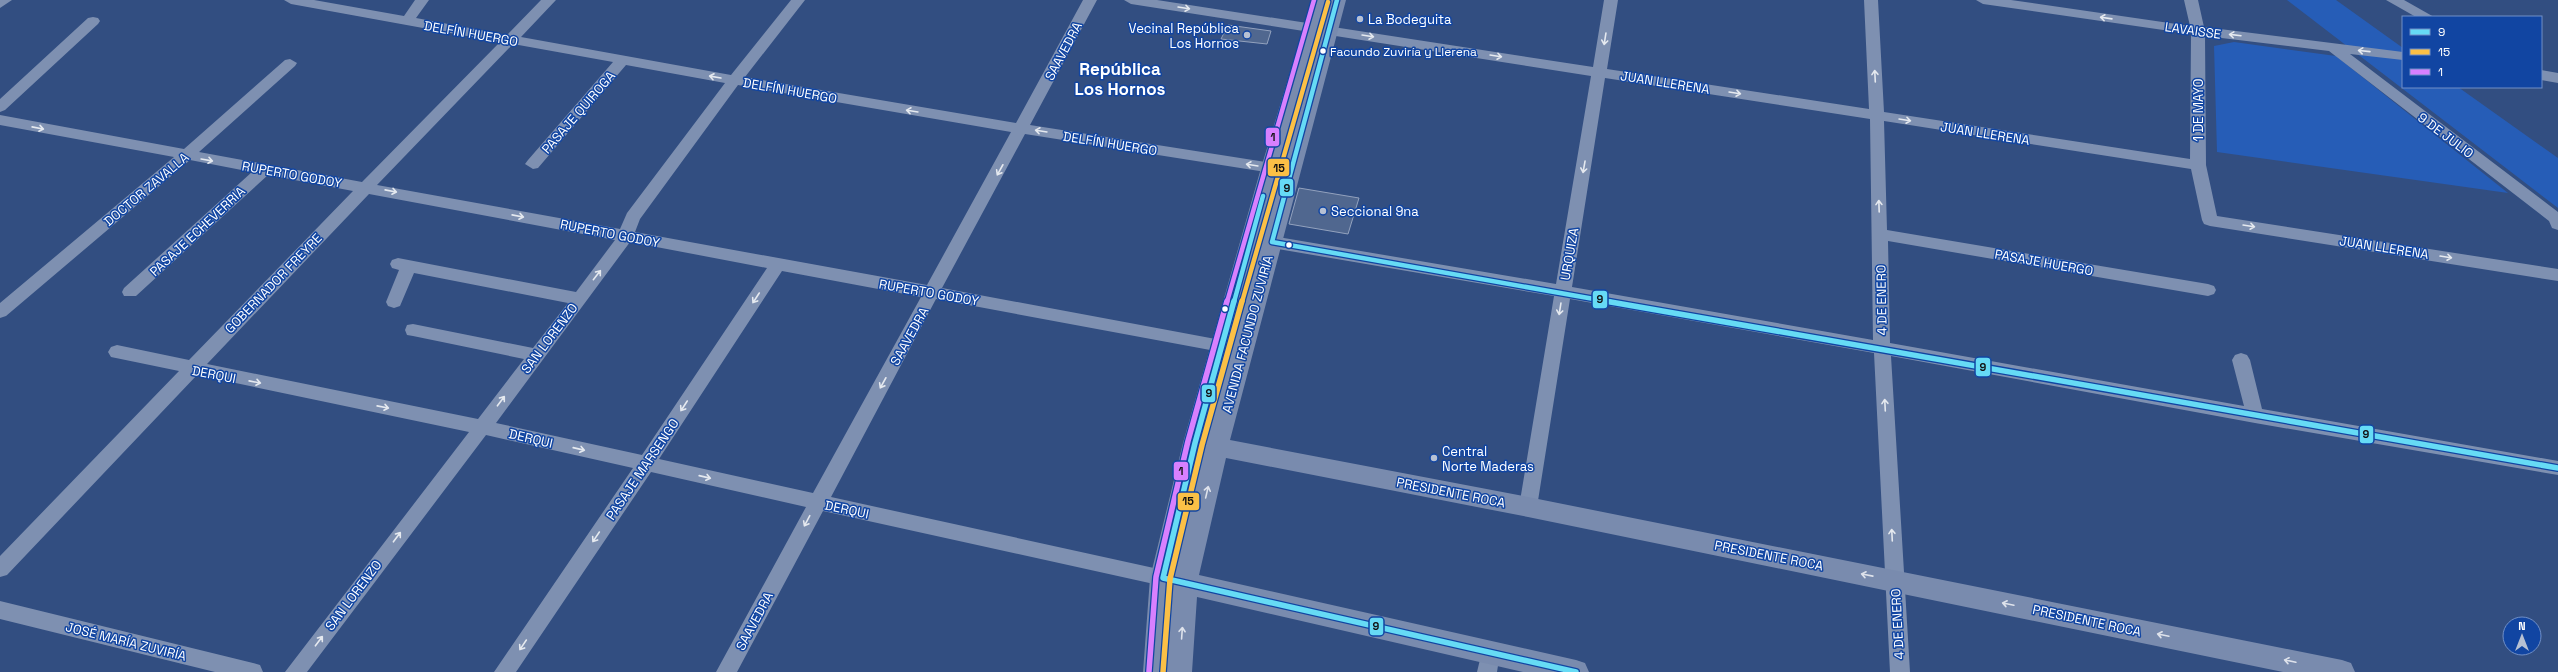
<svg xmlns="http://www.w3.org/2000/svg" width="2558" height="672" font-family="'Space Grotesk',sans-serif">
	<rect width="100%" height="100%" fill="#324e81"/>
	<path fill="#265db7" d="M2287,0H2336L2403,48V87H2458L2558,158V208Z
		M2234,42L2336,56L2508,193L2217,152L2214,46Z"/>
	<path fill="#50678f" stroke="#93a2be" d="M1228,25L1271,31L1267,44L1221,39Z
		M1299,188L1359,198L1348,234L1289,224Z"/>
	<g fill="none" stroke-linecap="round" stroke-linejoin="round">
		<path fill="#7e90b1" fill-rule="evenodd" d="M0,0H12L0,8Z
			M284,0H314L404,16L415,0H429L416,18L507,35L541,0H556L521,37L731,75L791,0H805L745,77L1016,123L1083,0H1097L1030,125L1284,165L1292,170L1284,175L1025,134L942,288L1221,340L1227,341L1230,346L1227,351L1221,352L936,299L831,497L1163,570L1170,572L1173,578L1170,584L1163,586L823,511L737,672H716L806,507L651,472L516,672H494L633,468L486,435L307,672H285L469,432L197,375L7,575L0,577V556L179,371L111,357L108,352L111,347L117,345L189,360L353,191L268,175L136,296H124L122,292L124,288L252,172L190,160L6,316L0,318V303L174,157L0,125V115L184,149L285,60L290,59L297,63L295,66L199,152L362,182L500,42L291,4ZM513,44L613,62L528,160L525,164L533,169L538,168L626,65L725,83L627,213L620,229L377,185ZM738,85L1011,132L927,285L635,232L640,219ZM369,194L615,240L576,292L398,258L392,260L390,264L392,268L399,270L386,302L388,306L394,308L400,306L414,273L568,303L533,348L413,324L407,325L405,330L407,335L413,336L524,359L478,419L207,364ZM630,242L767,268L642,455L496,423ZM782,271L921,297L813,493L659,459Z
			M1124,0H1157L1593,67L1604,0H1618L1607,69L1869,109L1864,0H1878L1884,112L2190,159L2191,34L1983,4L1976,0H2011L2190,26L2184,0H2198L2204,27L2403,52V60L2350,54L2558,212V230L2552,228L2549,221L2329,51L2205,36L2206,165L2217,216L2558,269V281L2210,226L2204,224L2202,220L2191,169L1884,121L1887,230L2208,284L2214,286L2216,290L2214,294L2208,296L1888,241L1890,343L2244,406L2232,360L2235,355L2241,353L2247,355L2250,360L2262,409L2558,461V475L2255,423L1891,356L1910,672H1890L1874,353L1570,299L1537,507L1535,513L1528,515L1521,513L1519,507L1554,296L1272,248L1266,246L1264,242L1266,238L1272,236L1556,284L1591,76L1131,4ZM1605,78L1870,119L1873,340L1572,287Z
			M2386,0H2404L2434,17H2416Z
			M93,17L98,18L100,21L98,24L5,110L0,112V99L88,18Z
			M2541,70L2558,73V83L2541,80Z
			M0,601L253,663L260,665L263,672H215L0,619Z
			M1490,644L1497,647L1500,653L1497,672H1477L1483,647Z"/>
		<path fill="#798bae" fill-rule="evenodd" d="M1312,0H1346L1230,440L1528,497L2342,660L2351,663L2355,672H2283L1528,517L1226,458L1199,575L1576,660L1585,663L1589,672H1523L1197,597L1192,672H1143L1150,578L1183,443L1261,168Z"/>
		<defs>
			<path id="bus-1-far1" d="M1337,0L1272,242L1611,302
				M1234,302L1263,196"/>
			<path id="bus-1" d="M1234,301L1195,443L1163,578L1576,672
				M1605,301L2558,468"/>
			<path id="bus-2-far1" d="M1242,302L1328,2"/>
			<path id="bus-2" d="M1163,672L1170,579L1202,445L1242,301"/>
			<path id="bus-3-far1" d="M1227,302L1314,0"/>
			<path id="bus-3" d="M1149,671L1156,577L1188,441L1227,301"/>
		</defs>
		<use href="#bus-1-far1" stroke="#1145a2" stroke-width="7"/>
		<use href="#bus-1" stroke="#1145a2" stroke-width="8"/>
		<use href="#bus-2-far1" stroke="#1145a2" stroke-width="7"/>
		<use href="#bus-2" stroke="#1145a2" stroke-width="8"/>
		<use href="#bus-3-far1" stroke="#1145a2" stroke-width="7"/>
		<use href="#bus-3" stroke="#1145a2" stroke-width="8"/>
		<use href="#bus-1-far1" stroke="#66dbf5" stroke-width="4.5"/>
		<use href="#bus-1" stroke="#66dbf5" stroke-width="5.5"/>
		<use href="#bus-2-far1" stroke="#fbc046" stroke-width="4.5"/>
		<use href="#bus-2" stroke="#fbc046" stroke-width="5.5"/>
		<use href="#bus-3-far1" stroke="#d880ff" stroke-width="4.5"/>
		<use href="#bus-3" stroke="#d880ff" stroke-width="5.5"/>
	</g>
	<defs><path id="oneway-shaft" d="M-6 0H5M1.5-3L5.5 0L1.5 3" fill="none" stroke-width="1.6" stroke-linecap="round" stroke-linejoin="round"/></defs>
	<g stroke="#e5e9ef">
		<use href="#oneway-shaft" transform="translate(1184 8) rotate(9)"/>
		<use href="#oneway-shaft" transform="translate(2106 18) rotate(-172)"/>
		<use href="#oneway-shaft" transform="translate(2235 35) rotate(-173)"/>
		<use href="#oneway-shaft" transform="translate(1368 36) rotate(9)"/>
		<use href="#oneway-shaft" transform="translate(1605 39) rotate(99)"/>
		<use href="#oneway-shaft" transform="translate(2364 51) rotate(-174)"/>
		<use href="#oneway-shaft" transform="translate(1496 56) rotate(9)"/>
		<use href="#oneway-shaft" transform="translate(1875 76) rotate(-93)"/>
		<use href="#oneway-shaft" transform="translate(715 77) rotate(-170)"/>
		<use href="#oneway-shaft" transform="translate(1735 93) rotate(9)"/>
		<use href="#oneway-shaft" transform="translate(912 111) rotate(-171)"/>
		<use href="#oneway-shaft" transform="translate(1905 120) rotate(9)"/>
		<use href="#oneway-shaft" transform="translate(38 128) rotate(11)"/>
		<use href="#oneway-shaft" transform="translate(1041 131) rotate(-171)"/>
		<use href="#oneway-shaft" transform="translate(207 160) rotate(10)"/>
		<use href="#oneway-shaft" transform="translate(1252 165) rotate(-171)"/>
		<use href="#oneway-shaft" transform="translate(1584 167) rotate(100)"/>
		<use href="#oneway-shaft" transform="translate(1000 170) rotate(119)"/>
		<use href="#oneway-shaft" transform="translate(391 191) rotate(11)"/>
		<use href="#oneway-shaft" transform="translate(1879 206) rotate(-92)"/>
		<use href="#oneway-shaft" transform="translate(518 216) rotate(11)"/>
		<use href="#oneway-shaft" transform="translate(2249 226) rotate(9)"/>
		<use href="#oneway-shaft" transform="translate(2446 257) rotate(9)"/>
		<use href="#oneway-shaft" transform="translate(597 275) rotate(-52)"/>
		<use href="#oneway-shaft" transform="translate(756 298) rotate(123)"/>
		<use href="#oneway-shaft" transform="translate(1560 309) rotate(99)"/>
		<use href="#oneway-shaft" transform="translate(255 382) rotate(11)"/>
		<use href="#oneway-shaft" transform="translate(883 383) rotate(119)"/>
		<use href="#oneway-shaft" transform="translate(501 401) rotate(-53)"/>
		<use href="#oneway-shaft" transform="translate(1885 405) rotate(-93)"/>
		<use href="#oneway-shaft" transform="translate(684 406) rotate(123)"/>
		<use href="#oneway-shaft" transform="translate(383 407) rotate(11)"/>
		<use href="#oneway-shaft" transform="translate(579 449) rotate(13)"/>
		<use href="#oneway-shaft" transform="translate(705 477) rotate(13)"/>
		<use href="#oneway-shaft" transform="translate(807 521) rotate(118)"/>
		<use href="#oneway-shaft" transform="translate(1892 535) rotate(-93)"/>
		<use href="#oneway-shaft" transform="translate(397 537) rotate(-53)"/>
		<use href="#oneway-shaft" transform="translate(596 537) rotate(124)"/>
		<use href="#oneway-shaft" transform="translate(319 641) rotate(-53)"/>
		<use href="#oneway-shaft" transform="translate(523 645) rotate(124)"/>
	</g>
	<g stroke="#dee2eb">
		<use href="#oneway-shaft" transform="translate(1207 492) rotate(-77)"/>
		<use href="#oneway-shaft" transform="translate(1867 575) rotate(-169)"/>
		<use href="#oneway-shaft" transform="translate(2008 604) rotate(-168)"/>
		<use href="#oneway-shaft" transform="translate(1182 633) rotate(-86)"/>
		<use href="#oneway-shaft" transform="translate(2163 635) rotate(-168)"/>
		<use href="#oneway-shaft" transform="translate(2290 661) rotate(-168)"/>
	</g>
	<g fill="#b7c1d3" stroke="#1145a2" stroke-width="1.5">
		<circle cx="1360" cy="19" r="4"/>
		<circle cx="1247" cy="35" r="4"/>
		<circle cx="1323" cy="211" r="4"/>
		<circle cx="1434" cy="458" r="4"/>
	</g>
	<g fill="#fff" stroke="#1145a2" stroke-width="1.5">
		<circle cx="1323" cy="51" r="3.5"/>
		<circle cx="1289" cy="245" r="3.5"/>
		<circle cx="1225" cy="309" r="3.5"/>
	</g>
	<g text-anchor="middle" stroke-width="3" stroke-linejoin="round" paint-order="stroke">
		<g font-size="12" fill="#fff" stroke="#1145a2" text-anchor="start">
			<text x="1330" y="56">Facundo Zuviría y Llerena</text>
		</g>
		<g font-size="13" fill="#fff" stroke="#1145a2" text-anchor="start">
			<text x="1368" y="24">La Bodeguita</text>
			<text x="1239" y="33" text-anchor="end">Vecinal República<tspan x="1239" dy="15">Los Hornos</tspan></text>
			<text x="1331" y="216">Seccional 9na</text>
			<text x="1442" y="456">Central<tspan x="1442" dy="15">Norte Maderas</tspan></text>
		</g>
		<g font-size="13" fill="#fff" stroke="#1145a2">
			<text transform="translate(2193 30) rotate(8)" y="5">LAVAISSE</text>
			<text transform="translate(471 33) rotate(10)" y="5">DELFÍN HUERGO</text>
			<text transform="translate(1063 51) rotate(-62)" y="5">SAAVEDRA</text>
			<text transform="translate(1665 82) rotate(9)" y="5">JUAN LLERENA</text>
			<text transform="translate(790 90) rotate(10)" y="5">DELFÍN HUERGO</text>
			<text transform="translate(2198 110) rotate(-90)" y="5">1 DE MAYO</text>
			<text transform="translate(578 112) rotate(-49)" y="5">PASAJE QUIROGA</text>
			<text transform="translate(1985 133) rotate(9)" y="5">JUAN LLERENA</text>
			<text transform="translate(2446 135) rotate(37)" y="5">9 DE JULIO</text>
			<text transform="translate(1110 143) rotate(9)" y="5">DELFÍN HUERGO</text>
			<text transform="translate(292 174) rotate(10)" y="5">RUPERTO GODOY</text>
			<text transform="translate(146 189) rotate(-40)" y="5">DOCTOR ZAVALLA</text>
			<text transform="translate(197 231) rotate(-43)" y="5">PASAJE ECHEVERRIA</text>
			<text transform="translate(610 233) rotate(11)" y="5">RUPERTO GODOY</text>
			<text transform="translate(2384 247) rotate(9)" y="5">JUAN LLERENA</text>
			<text transform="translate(1569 254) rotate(-80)" y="5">URQUIZA</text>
			<text transform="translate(2044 262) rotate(10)" y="5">PASAJE HUERGO</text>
			<text transform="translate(273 283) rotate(-46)" y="5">GOBERNADOR FREYRE</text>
			<text transform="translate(929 292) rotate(10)" y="5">RUPERTO GODOY</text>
			<text transform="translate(1881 300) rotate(-91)" y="5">4 DE ENERO</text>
			<text transform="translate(1247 334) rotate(-75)" y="5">AVENIDA FACUNDO ZUVIRÍA</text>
			<text transform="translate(909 336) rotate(-61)" y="5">SAAVEDRA</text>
			<text transform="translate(549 338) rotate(-53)" y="5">SAN LORENZO</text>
			<text transform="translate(214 374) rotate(11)" y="5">DERQUI</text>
			<text transform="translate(531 438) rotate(13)" y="5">DERQUI</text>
			<text transform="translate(642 469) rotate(-56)" y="5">PASAJE MARSENGO</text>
			<text transform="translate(1451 492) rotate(11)" y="5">PRESIDENTE ROCA</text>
			<text transform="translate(847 509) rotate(12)" y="5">DERQUI</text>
			<text transform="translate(1769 555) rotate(11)" y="5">PRESIDENTE ROCA</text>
			<text transform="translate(353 595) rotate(-53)" y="5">SAN LORENZO</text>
			<text transform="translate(2087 620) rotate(12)" y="5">PRESIDENTE ROCA</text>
			<text transform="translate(754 621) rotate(-62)" y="5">SAAVEDRA</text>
			<text transform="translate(1897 624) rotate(-93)" y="5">4 DE ENERO</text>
			<text transform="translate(126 641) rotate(14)" y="5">JOSÉ MARÍA ZUVIRÍA</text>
		</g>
		<g font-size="17" font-weight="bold" fill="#fff" stroke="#1145a2">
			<text x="1120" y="75">República<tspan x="1120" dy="20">Los Hornos</tspan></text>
		</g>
	</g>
	<g stroke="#1145a2" stroke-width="1.5">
		<rect x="1265" y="127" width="15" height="20" rx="4" fill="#d880ff"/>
		<rect x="1267" y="158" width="23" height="19" rx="4" fill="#fbc046"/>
		<rect x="1279" y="178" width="15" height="19" rx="4" fill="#66dbf5"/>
		<rect x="1592" y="290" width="16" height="19" rx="4" fill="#66dbf5"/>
		<rect x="1975" y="357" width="16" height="20" rx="4" fill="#66dbf5"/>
		<rect x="1201" y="384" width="15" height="19" rx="4" fill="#66dbf5"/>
		<rect x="2359" y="425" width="15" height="19" rx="4" fill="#66dbf5"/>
		<rect x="1173" y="461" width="16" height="20" rx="4" fill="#d880ff"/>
		<rect x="1177" y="492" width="23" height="19" rx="4" fill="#fbc046"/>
		<rect x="1369" y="617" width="15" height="19" rx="4" fill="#66dbf5"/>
	</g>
	<g font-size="11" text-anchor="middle" font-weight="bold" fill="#111">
		<text x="1273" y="141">1</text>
		<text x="1279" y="172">15</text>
		<text x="1287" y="192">9</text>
		<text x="1600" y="303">9</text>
		<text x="1983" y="371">9</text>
		<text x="1209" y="397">9</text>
		<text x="2366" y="438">9</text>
		<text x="1181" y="475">1</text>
		<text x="1188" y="505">15</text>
		<text x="1376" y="630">9</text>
	</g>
	<rect x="2402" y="16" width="140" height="72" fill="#1145a2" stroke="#708fc7"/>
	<rect x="2410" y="29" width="20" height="6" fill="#66dbf5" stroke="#708fc7"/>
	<text x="2438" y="36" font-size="12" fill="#ffffff">9</text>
	<rect x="2410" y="49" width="20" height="6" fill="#fbc046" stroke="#708fc7"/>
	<text x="2438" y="56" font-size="12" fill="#ffffff">15</text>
	<rect x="2410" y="69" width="20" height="6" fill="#d880ff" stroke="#708fc7"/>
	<text x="2438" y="76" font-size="12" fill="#ffffff">1</text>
	<g transform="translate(2522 636)"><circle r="19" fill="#1145a2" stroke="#708fc7"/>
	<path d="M0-3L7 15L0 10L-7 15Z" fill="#b7c1d3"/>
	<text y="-6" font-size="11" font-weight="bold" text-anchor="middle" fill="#ffffff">N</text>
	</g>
</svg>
